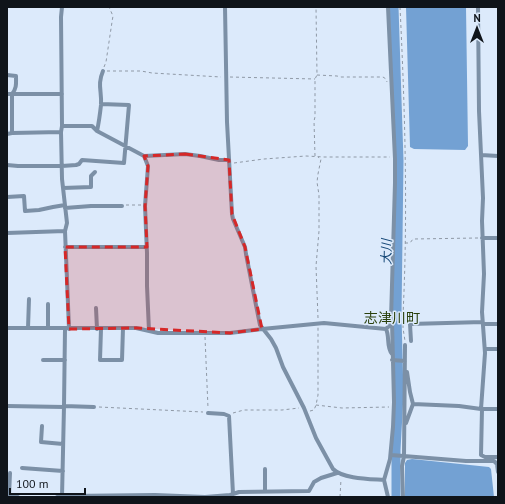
<svg xmlns="http://www.w3.org/2000/svg" width="505" height="504" font-family="'PT Sans','Noto Sans JP',sans-serif">
	<rect width="100%" height="100%" fill="#dceafb"/>
	<path fill="#73a1d3" d="M406,7H466L468,146L465,150L414,149L410,147Z
		M412,459L489,467L491,469L494,497H405V463L407,460Z"/>
	<g fill="none" stroke-linecap="round" stroke-linejoin="round">
		<path stroke="#73a1d3" stroke-width="9" d="M394,7L399,161L397,315L399,395L396,450V497"/>
		<path stroke="#8f99a6" stroke-width="1" stroke-dasharray="3 3" stroke-linecap="butt" d="M400,7C405,110 408,212 403,315V328L405,341
			M104,67L106,62L112,22L113,16L109,7
			M107,71H141L152,73L221,77
			M317,75L337,76L341,77H383L386,79L387,82
			M230,77L315,79
			M315,156L314,121L315,117V79L317,75L316,7
			M234,163L264,159L306,156L324,157H390
			M126,205H141
			M405,243H410L413,239L478,238
			M318,318L316,266L319,231V195L317,182L318,174L321,159L318,157
			M205,337L208,408
			M316,405L342,408L389,407
			M99,407L203,412
			M310,411L314,410L316,405L318,395V327
			M233,413L244,410H282L299,408
			M340,497L341,479"/>
		<path stroke="#7c90a6" stroke-width="4" d="M62,7L61,17L62,126L61,132L62,179L67,223L65,231L69,329
			M225,7L227,122L232,214L233,219L245,247L246,254L254,295L260,325L271,339L276,348L283,367L304,408L316,438L333,469C343,479 371,479 384,480
			M478,7L479,111L483,198L482,221L484,274L482,312L485,353L481,409
			M7,75L16,76C16,83 17,88 12,94V133
			M7,94H62
			M62,126H92L97,131L144,156L185,154L200,156L219,160H229
			M97,131C99,122 100,114 101,105C102,91 97,85 103,71
			M7,134L12,133L61,132
			M481,155L498,156
			M144,156L148,166L145,206L146,230L147,253V286L149,331
			M7,165L18,166H62L76,165L79,164L82,160L124,163L129,105L101,104
			M63,188L91,187V176L95,172
			M7,197L24,196L25,211L39,210L53,207L65,205
			M65,208L91,206H122
			M7,233L65,231
			M482,238H498
			M65,247H147
			M48,304V328
			M96,308L97,329
			M483,324H498
			M7,328H136L158,333H230L262,329L324,323L386,329C390,337 386,347 392,354
			M28,328L29,299
			M101,329L100,360H122L123,328
			M386,329L389,326L391,319L395,183V159L388,7
			M411,341L410,324L483,322
			M485,349H498
			M43,360H65
			M392,360L405,361
			M413,404L459,406L481,409H498
			M7,406L64,407
			M64,406L94,407
			M482,409L481,455L485,457H498
			M208,413L224,414L229,416L233,494
			M406,423L413,404L410,392L407,372
			M42,426L41,442L63,444
			M391,455L466,461H494L497,464L498,472
			M22,468L63,471
			M265,469V492
			M8,496L18,497
			M9,496L10,473
			M57,497L67,496L155,495L205,497L230,495L239,492L309,491L314,482L321,478L337,473
			M62,497L64,406L65,329
			M388,497L384,480L390,459L393,427L394,402L392,321
			M403,497L402,466L404,456L405,345"/>
	</g>
	<path fill="#d62828" fill-opacity="0.2" stroke="#d62828" stroke-width="3" stroke-dasharray="8 5" stroke-linejoin="round" d="M185,154L229,160L232,214L245,247L262,329L230,333L136,328L69,329L65,247H147L145,206L148,166L144,156Z"/>
	<g text-anchor="middle" stroke-width="3" stroke-linejoin="round" paint-order="stroke">
		<g font-size="13" font-style="italic" fill="#164877" stroke="#dceafb">
			<text transform="translate(386 252) rotate(-89)" y="5">大川</text>
		</g>
		<g font-size="14" fill="#2a400c" stroke="#dceafb">
			<text x="392" y="323">志津川町</text>
		</g>
	</g>
	<rect width="505" height="504" fill="none" stroke="#0f141a" stroke-width="16"/>
	<g transform="translate(477 28)" stroke="#dceafb" stroke-width="3" paint-order="stroke">
	<path d="M0-3L7 15L0 10L-7 15Z" fill="#0f141a"/>
	<text y="-6" font-size="11" font-weight="bold" text-anchor="middle" fill="#0f141a">N</text>
	</g>
	<path d="M10 488v6h75v-6" fill="none" stroke="#0f141a" stroke-width="2"/>
	<text x="16" y="488" font-size="12" fill="#0f141a" stroke="#dceafb" stroke-width="3" paint-order="stroke">100 m</text>
</svg>
